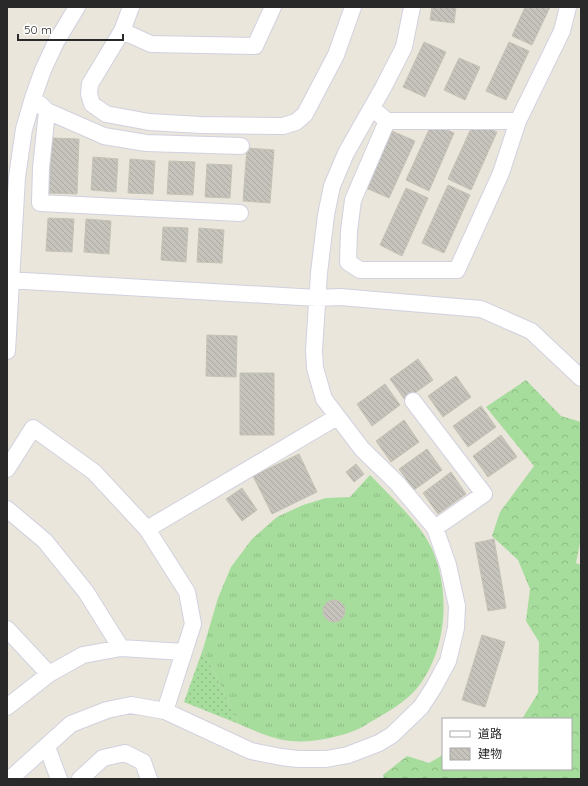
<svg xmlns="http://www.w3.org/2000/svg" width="588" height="786" font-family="Quicksand,'Noto Sans JP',sans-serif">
	<defs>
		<pattern id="grass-tufts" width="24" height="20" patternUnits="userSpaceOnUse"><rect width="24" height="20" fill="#a6dc9c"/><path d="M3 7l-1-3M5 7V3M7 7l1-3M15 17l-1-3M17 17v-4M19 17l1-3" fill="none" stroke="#8fbd86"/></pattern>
		<pattern id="forest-crowns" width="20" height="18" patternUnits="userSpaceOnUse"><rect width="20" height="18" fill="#a6dc9c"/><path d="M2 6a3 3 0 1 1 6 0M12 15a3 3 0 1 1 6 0" fill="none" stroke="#8fbd86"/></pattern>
		<pattern id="park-dots" width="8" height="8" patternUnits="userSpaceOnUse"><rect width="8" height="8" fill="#a6dc9c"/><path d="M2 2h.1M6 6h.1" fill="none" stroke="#8fbd86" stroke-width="1.8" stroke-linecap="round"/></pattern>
		<pattern id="building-back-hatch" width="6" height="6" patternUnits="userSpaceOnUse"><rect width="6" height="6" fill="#c5c3bb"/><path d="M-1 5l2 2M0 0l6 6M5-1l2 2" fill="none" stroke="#a9a8a1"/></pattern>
	</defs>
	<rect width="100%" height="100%" fill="#eae6db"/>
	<path fill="url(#grass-tufts)" d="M370,475C389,495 421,524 432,549C451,592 447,650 418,687C408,700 388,712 374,720C368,723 362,728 356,730C336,738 312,743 290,741C272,739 255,731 239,724L203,649L218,598L231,567L252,539L277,517L303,505L326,498L350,497Z"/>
	<path fill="url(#forest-crowns)" d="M526,380L561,416L581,422V538L576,563L581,565V779H384L383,775L407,756L429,763L443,755V769H571V719H522L538,693L539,642L526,621L530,589L518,560L492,536L500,512L534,466L486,407Z"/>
	<path fill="url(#park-dots)" d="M203,649L239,724L184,702Z"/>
	<path fill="url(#building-back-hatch)" stroke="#c5c2b5" d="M432,7H456L454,23L430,20Z
		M525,7H550L532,45L512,36Z
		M424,42L446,52L425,97L403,87Z
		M509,42L529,51L506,100L486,91Z
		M459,58L480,67L465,100L444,90Z
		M474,122L497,132L471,190L448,179Z
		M432,123L454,133L429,191L406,180Z
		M392,131L415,141L389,198L366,188Z
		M52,138L79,139L77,194L49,193Z
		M247,148L274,150L270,203L243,201Z
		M93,157L118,159L116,192L91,190Z
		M130,159L155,161L153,194L128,193Z
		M169,161L195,162L193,195L167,194Z
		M207,164L232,165L230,198L205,197Z
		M448,185L470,195L444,253L422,243Z
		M406,188L428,198L402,256L380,245Z
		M48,218L74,219L72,252L46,251Z
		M86,219L111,221L109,254L84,252Z
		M163,227L188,228L186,262L161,260Z
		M199,228L224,230L222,263L197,262Z
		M207,335L237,336L236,377L206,376Z
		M418,359L433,380L405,400L390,379Z
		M240,373H274V435H240Z
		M456,376L471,397L443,417L428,396Z
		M385,384L400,405L372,426L357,404Z
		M481,406L496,427L468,447L453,426Z
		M404,420L419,442L391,462L376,441Z
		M501,435L517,457L488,477L473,456Z
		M427,449L442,470L414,490L399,469Z
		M299,454L317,492L272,514L253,476Z
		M356,464L364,474L354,482L346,472Z
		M451,472L466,494L438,514L423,493Z
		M242,488L257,510L242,521L226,499Z
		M494,539L506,608L488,611L475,543Z
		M323 611a11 11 0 1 1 22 0a11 11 0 1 1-22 0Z
		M482,635L505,642L485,707L462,700Z"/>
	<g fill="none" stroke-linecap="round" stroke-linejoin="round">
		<defs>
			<path id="minor" d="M131,7L122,31L90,84L89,94L92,104L106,114L149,122L201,125L283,126L296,122L305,114L336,55L353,7
				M122,31L151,44L255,46L273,7
				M40,104L47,111L104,136L146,143L241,146
				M47,111L41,168L40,203L240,213
				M379,114L387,121H518
				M387,121L353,200L349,231L348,262L360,270H457L501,173L518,121L562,31L568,7
				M7,280L317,298L340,297L481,309L531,331L581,378
				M7,351L17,177L24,129L33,98L43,70L56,42L77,7
				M413,401L484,494L435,528
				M7,469L33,428L94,472L147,529
				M7,509L45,541L86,592L121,648
				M7,629L49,674
				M7,707L49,674L83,655L121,648L184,652
				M165,711L193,624L187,592L147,529L337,417
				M47,747L59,779
				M10,779L71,724L107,710L131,705L165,711L251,751L281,757L298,759H326L348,755L379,743L392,735L421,707L434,687L448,661L456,628L457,606L448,565L435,528L397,483L362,449L324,399L315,368L314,350L319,273L326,215L332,186L346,153L383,88L404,47L412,7
				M80,779L103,758L125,753L143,762L149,779"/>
		</defs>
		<use href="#minor" stroke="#d1d1e0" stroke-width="18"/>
		<use href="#minor" stroke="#fff" stroke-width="16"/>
	</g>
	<rect width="588" height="786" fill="none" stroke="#292929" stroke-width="16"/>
	<rect x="442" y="718" width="130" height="52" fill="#ffffff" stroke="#a9a9a9"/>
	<rect x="450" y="731" width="20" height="6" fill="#ffffff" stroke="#a9a9a9"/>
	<text x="478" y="738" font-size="12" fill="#292929">道路</text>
	<rect x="450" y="748" width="20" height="12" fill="url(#building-back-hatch)" stroke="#a9a9a9"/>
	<text x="478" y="758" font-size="12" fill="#292929">建物</text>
	<path d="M18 34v6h105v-6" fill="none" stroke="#292929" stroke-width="2"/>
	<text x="24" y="34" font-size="12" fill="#292929" stroke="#ffffff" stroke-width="3" paint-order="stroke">50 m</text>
</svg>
